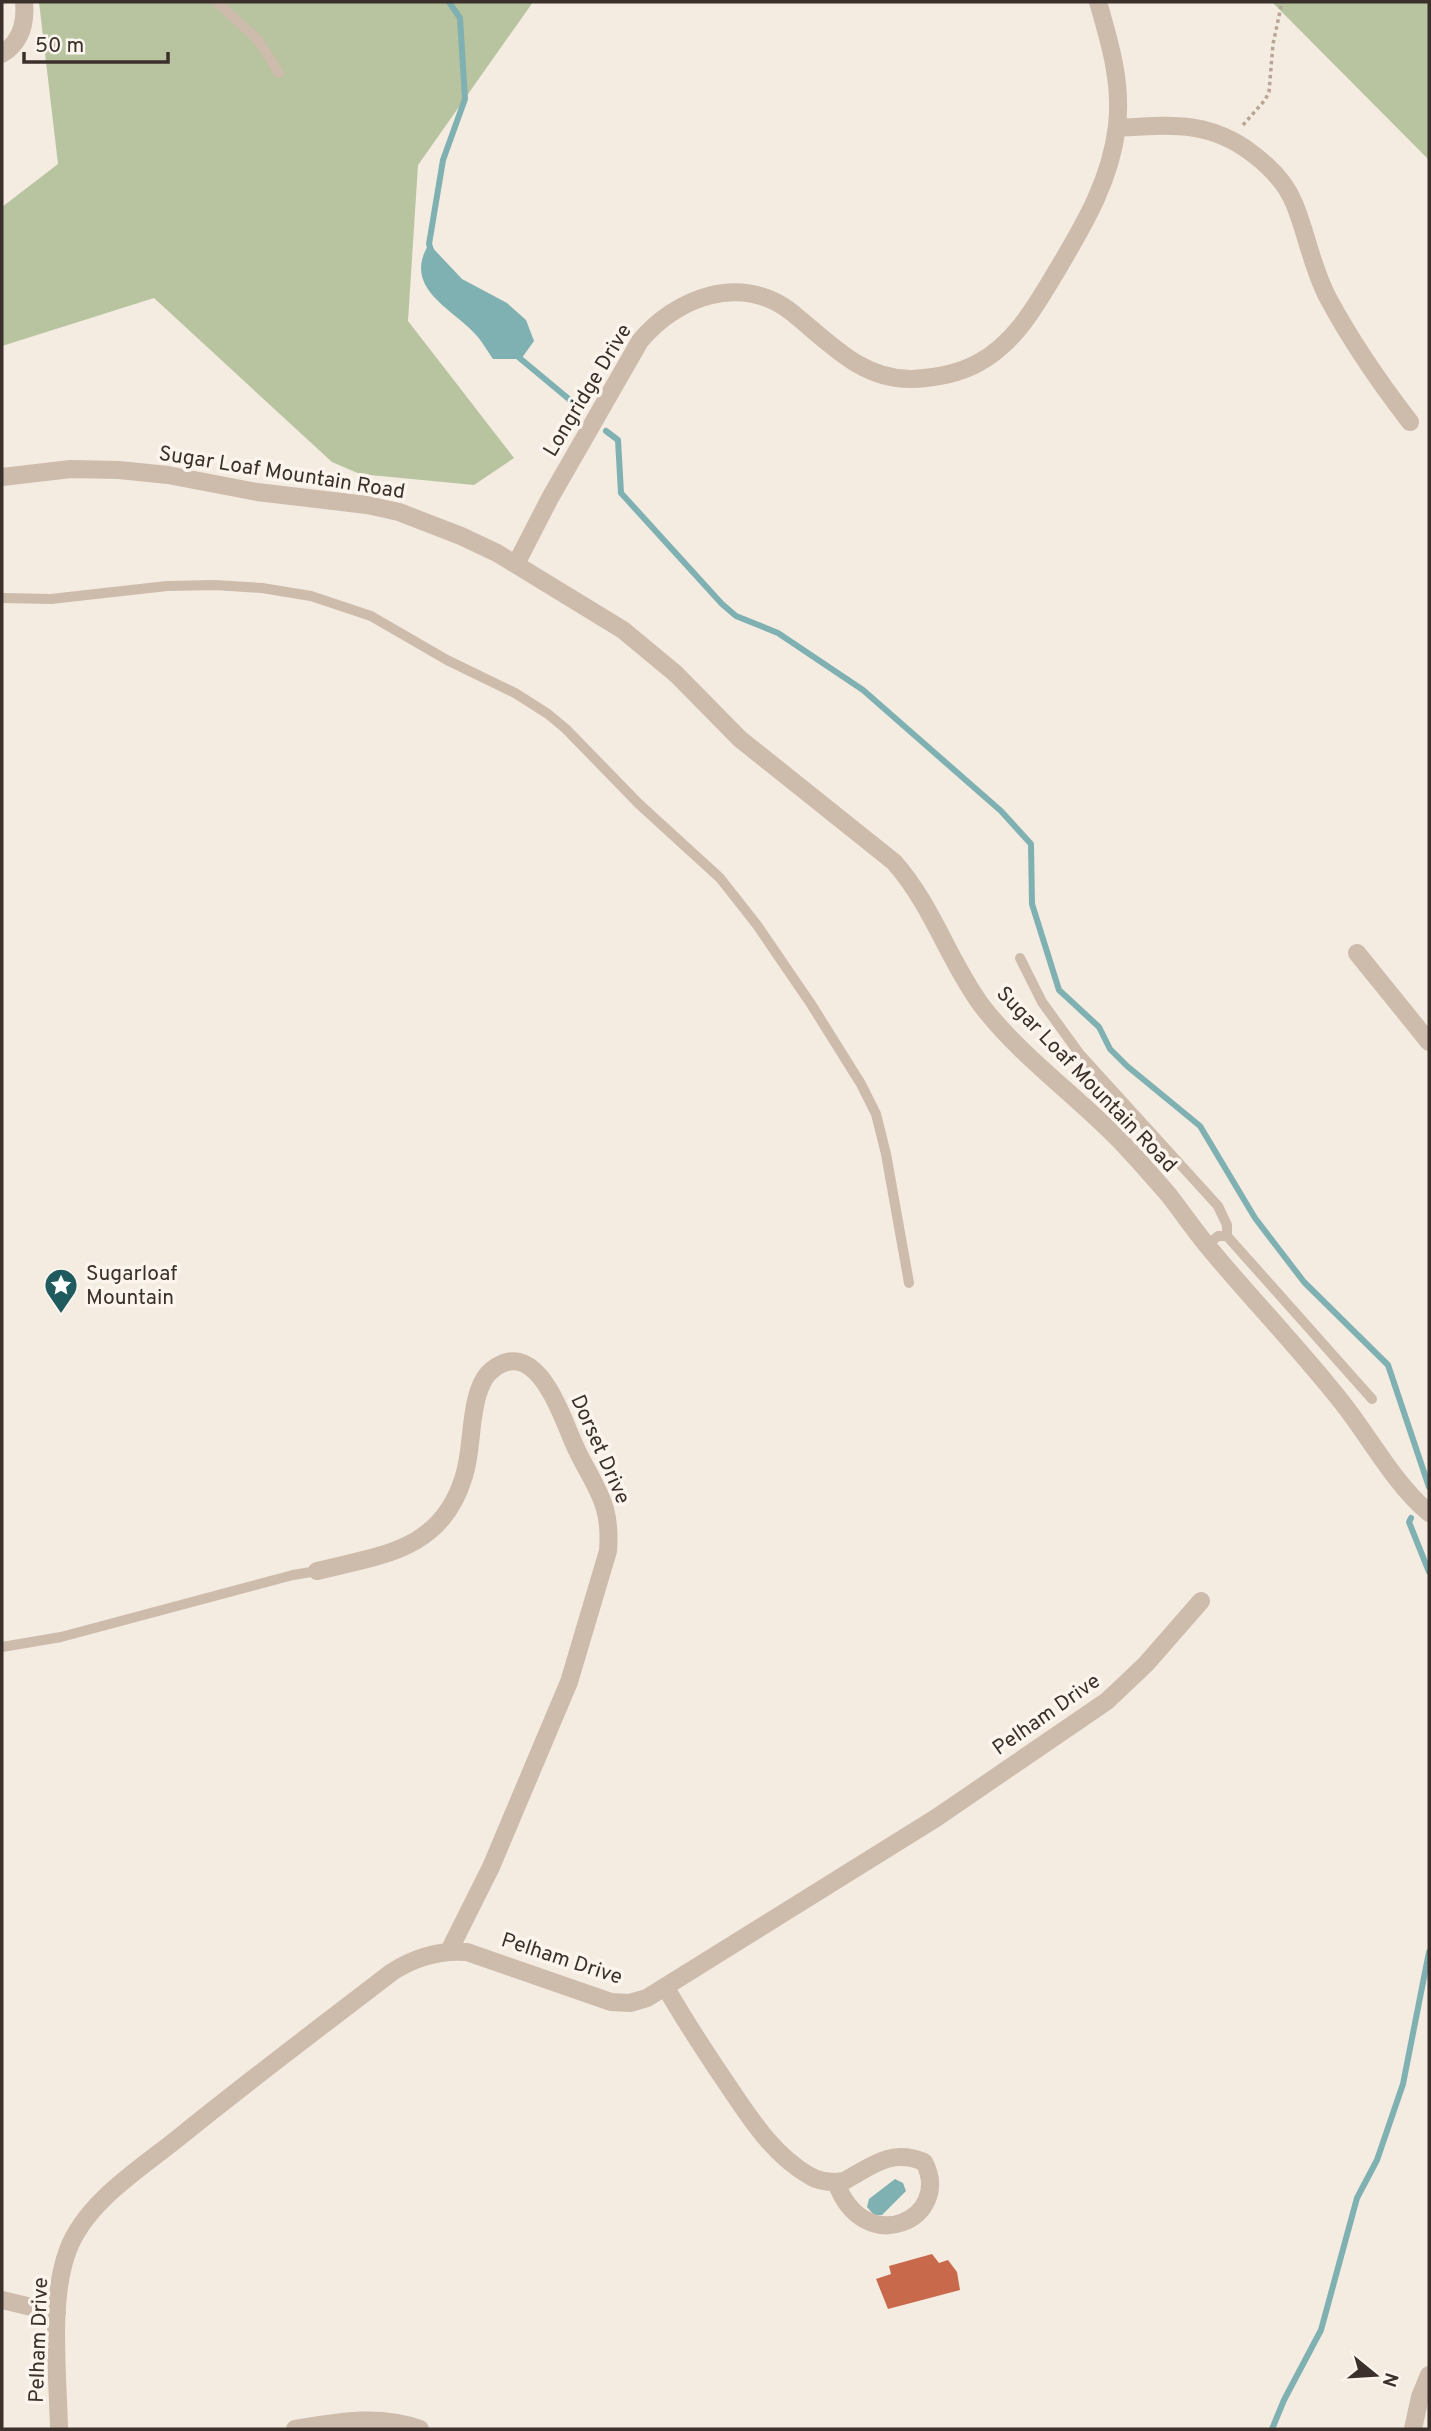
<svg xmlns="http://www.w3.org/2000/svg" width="1431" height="2431" font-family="Overpass,sans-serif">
	<rect width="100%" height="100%" fill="#f4ebe1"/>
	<path fill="#b8c4a0" d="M39,2H533L418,165L408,321L514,458L474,485L360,474L332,462L154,298L2,346V207L58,164Z
		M1272,2H1429V160Z"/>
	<path fill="#7fb0b2" d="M429,244L462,279L507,303L526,320L534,341L521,359H493C488,352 483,343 477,336C454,309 401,289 429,244Z
		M895,2179L903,2183L906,2191L882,2215H874L867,2207L869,2199Z"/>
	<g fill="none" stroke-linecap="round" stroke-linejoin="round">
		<path stroke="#7fb0b2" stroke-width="6" d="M431,250L429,244L443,160L465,99L460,18L449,2
			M516,355L582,410
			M606,431L618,440L621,493L722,604L736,616L778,633L863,690L1001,811L1031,844L1032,904L1059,990L1099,1027L1110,1049L1127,1066L1200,1126L1255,1218L1304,1282L1388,1365L1429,1487
			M1411,1518L1409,1522L1429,1572
			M1272,2429L1284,2400L1321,2330L1357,2198L1377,2160L1403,2084L1429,1952"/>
	</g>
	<path fill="#c8694b" d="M932,2254L939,2263L948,2260L957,2272L960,2290L888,2309L876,2279L891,2274L889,2266Z"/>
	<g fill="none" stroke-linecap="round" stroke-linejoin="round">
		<path stroke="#b9a596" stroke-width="3.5" stroke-dasharray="3.5 3.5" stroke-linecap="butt" d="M1243,125L1265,100L1269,92L1273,44L1282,2"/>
		<path stroke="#cdbbac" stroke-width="10" d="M217,2L258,40L279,73
			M2,598L51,599L167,586L215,585L262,588L311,596L371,616L447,660L515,693L548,714L566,729L639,804L720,878L757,925L811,1004L861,1084L876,1114L886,1154L909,1283
			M1020,958L1042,1002L1079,1053L1218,1206L1227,1225V1236L1372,1399
			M1209,1248L1212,1241L1218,1236H1227
			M2,1647L61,1637L293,1575L317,1571"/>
		<path stroke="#cdbbac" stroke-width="18" d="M2,54C21,42 26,23 24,2
			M1117,128C1170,125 1209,120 1253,154C1270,167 1286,183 1294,203C1307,234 1312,268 1328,298C1351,341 1380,383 1410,422
			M516,564L550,498L640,341C676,298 739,273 790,311C827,340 860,380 912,379C934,378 958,374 978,363C1017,342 1037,303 1059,267C1085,223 1111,179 1117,126C1122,83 1110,43 1098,2
			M1357,953L1429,1042
			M317,1571C381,1555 442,1551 464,1476C470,1457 470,1437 473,1418C475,1403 479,1380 492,1370C537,1334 562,1418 575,1446C584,1467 599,1487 605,1509C609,1523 609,1537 608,1551L569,1682L491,1867L449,1951
			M666,1988C685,2021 706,2053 727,2084C750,2118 773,2155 810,2176C818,2181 826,2182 836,2182C864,2261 954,2218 924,2162C891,2148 872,2166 844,2181L836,2182
			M2,2300L57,2313
			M59,2429C58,2376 49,2299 68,2250C86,2201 143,2167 182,2135C251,2079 322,2026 392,1972C415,1957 439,1950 467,1952L611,2002L630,2003L647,1998L936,1818L1107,1701L1146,1664L1201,1601
			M295,2429C338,2422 378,2414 420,2429
			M1413,2429L1420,2397L1429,2375"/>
		<path stroke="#cdbbac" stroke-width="18" d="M2,477L71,469L119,470L168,475L257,492L367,505L399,512L461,536L497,553L623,630L676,674L740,739L894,862C933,906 948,960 982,1006C1023,1059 1080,1098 1126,1147C1140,1162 1154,1178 1168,1194C1182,1212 1195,1231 1210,1249C1254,1302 1302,1351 1344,1405C1372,1441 1394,1483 1429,1513"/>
	</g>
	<defs>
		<symbol id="sight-pin" viewBox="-11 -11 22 30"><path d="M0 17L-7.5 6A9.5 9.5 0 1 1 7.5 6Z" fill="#1f5a5e" stroke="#fbf5ee"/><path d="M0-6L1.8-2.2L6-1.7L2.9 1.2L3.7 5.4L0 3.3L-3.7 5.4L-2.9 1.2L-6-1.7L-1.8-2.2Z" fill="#fff"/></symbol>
	</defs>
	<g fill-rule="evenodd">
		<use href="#sight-pin" x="42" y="1266" width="38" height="52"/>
	</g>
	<g text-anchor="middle" stroke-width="7" stroke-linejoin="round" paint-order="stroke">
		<g font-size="21" fill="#3b302b" stroke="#fbf5ee">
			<text transform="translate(587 390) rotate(-59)" y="7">Longridge Drive</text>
			<text transform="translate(282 472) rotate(9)" y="7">Sugar Loaf Mountain Road</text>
			<text transform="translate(1087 1079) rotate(46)" y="7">Sugar Loaf Mountain Road</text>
			<text transform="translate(601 1449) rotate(66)" y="7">Dorset Drive</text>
			<text transform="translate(1046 1714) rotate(-35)" y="7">Pelham Drive</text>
			<text transform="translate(562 1958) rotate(18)" y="7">Pelham Drive</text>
			<text transform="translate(38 2340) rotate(-88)" y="7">Pelham Drive</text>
		</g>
		<g font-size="21" fill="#3b302b" stroke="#fbf5ee" text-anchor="start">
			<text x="86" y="1280">Sugarloaf<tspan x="86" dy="24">Mountain</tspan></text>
		</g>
	</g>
	<rect width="1431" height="2431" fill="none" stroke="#3b302b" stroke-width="7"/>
	<g transform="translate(1375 2375) rotate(108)" stroke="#fbf5ee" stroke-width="5" paint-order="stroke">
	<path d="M0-5L12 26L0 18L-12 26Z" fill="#3b302b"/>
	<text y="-10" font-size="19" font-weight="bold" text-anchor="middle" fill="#3b302b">N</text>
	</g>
	<path d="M24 52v10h144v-10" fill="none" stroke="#3b302b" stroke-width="3.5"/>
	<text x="35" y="52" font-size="21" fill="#3b302b" stroke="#fbf5ee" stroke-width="5" paint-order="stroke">50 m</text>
</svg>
